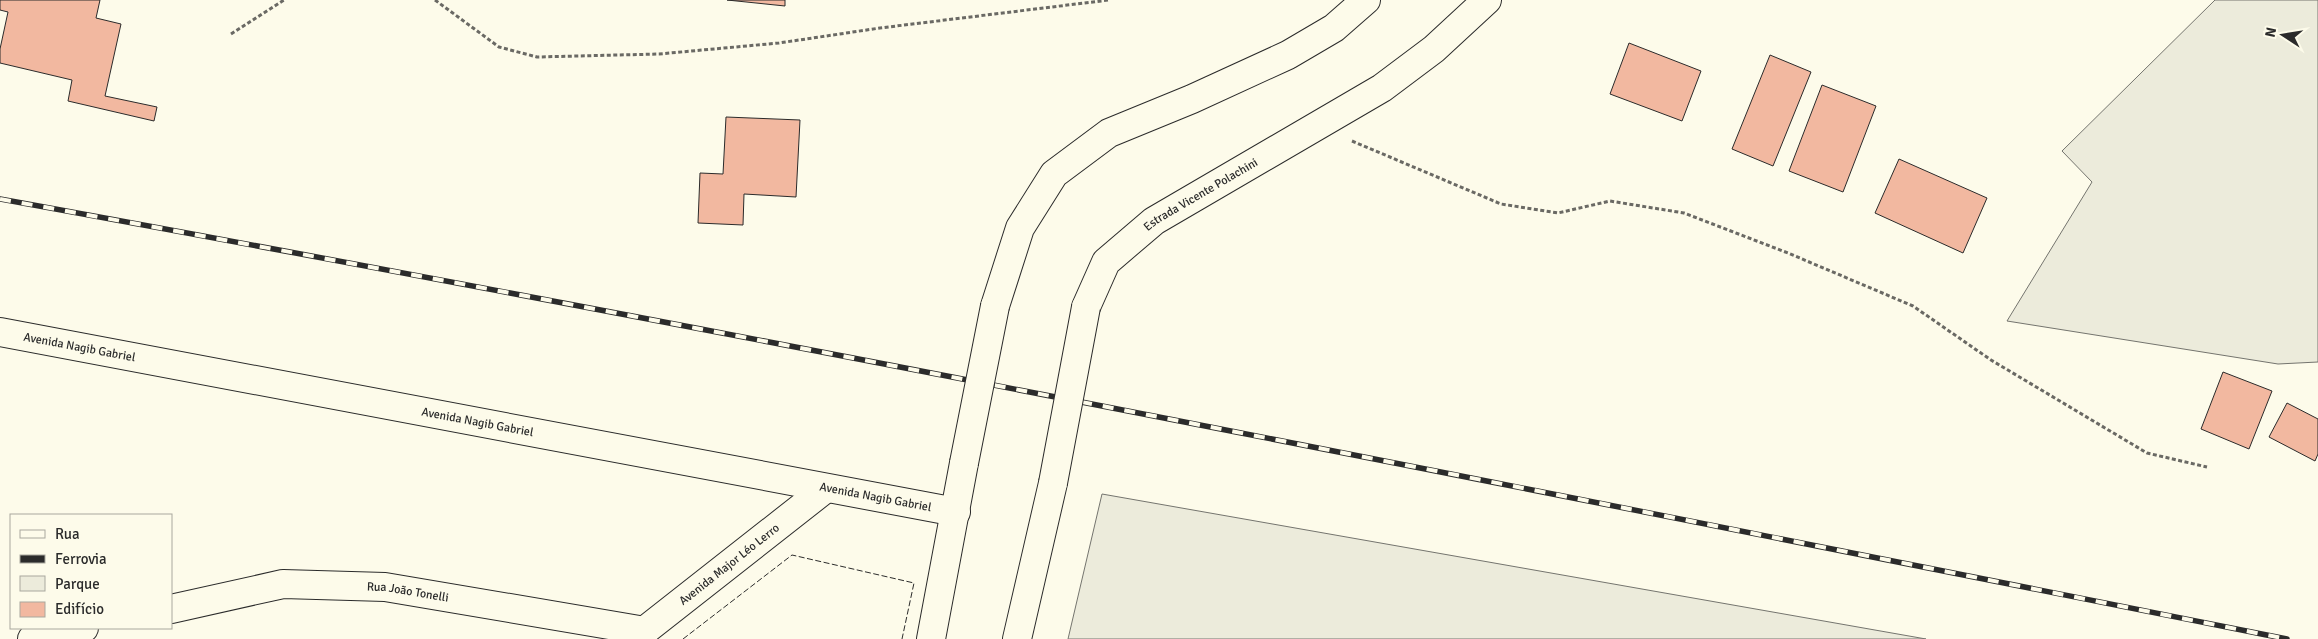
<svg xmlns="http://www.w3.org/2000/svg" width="2318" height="639" font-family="Signika,sans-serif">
	<rect width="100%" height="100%" fill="#fdfbea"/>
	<path fill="#ecebdb" stroke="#74746e" d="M2215,0H2318V362L2278,364L2007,321L2092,182L2062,151Z
		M1102,494L1926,639H1068Z"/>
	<path fill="#f2b8a0" stroke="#2b2b2b" d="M0,0H100L96,18L121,24L105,96L157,107L154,121L68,101L72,80L0,63V49L8,12L0,10Z
		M727,0H785V6Z
		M1629,43L1701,71L1682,121L1610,94Z
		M1770,55L1811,72L1773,166L1732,149Z
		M1822,85L1876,106L1843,192L1789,171Z
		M726,117L800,120L796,197L744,194L743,225L698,223L700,173L723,174Z
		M1899,159L1987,198L1963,253L1875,213Z
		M2223,372L2272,391L2249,449L2201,429Z
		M2287,403L2318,419V454L2315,461L2269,437Z"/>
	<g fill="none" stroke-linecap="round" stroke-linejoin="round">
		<defs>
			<g id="minor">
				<path id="s1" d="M0,332L956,512"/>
				<path id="s2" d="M171,609L283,584L385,587L645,631"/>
				<path d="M32,639L84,628"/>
				<path id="s3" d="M634,639L825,489"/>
			</g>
			<g id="major">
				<path d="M995,306L1020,228L1054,174L1109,133L1192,99L1288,55L1334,28L1366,0"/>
				<path id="s4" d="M1086,307L1106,262L1154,221L1382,88L1434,49L1487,0"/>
				<path d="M931,639L964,463"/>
				<path d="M1017,639L1053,483"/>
			</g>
		</defs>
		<use href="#minor" stroke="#2b2b2b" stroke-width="30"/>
		<use href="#major" stroke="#2b2b2b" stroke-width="30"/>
		<path stroke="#6a6964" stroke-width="3" stroke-dasharray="4 2.5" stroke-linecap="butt" d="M435,0L499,47L537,57L659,54L779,43L880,28L1109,0
			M231,34L284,0
			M1352,141L1501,204L1558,213L1610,201L1684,213L1788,253L1913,306L1991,360L2147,453L2207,467"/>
		<use href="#minor" stroke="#fdfbea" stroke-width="28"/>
		<use href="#major" stroke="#fdfbea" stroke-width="28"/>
		<defs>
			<path id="rail" d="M0,199C764,337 1525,488 2287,639"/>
		</defs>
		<use href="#rail" stroke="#2b2b2b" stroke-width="5.5"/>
		<use href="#rail" stroke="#fdfbea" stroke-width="4" stroke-dasharray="11" stroke-linecap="butt"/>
		<defs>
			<path id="major-bridge" d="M964,463L995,306
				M1053,483L1086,307"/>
		</defs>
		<use href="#major-bridge" stroke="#2b2b2b" stroke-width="30" stroke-linecap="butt"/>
		<use href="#major-bridge" stroke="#fdfbea" stroke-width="28"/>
		<path stroke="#2b2b2b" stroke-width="1" stroke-dasharray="6 2.5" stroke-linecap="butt" d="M683,639L792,555L914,583L902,639"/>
	</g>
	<g text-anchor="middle" stroke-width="4" stroke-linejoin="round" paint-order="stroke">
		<g font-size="12" fill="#2b2b2b" stroke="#fdfbea">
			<text dy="4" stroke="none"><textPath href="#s4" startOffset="166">Estrada Vicente Polachini</textPath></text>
			<text dy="4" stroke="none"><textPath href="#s1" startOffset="81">Avenida Nagib Gabriel</textPath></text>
			<text dy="4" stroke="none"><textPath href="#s1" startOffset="486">Avenida Nagib Gabriel</textPath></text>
			<text dy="4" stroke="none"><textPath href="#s1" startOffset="891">Avenida Nagib Gabriel</textPath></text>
			<text dy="4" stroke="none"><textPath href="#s3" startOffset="121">Avenida Major Léo Lerro</textPath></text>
			<text dy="4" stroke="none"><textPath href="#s2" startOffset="240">Rua João Tonelli</textPath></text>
		</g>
	</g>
	<rect x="10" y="514" width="162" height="115" fill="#fdfbea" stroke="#a9a89e"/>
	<rect x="20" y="530" width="25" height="8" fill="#fdfbea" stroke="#a9a89e"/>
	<text x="55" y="539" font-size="15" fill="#2b2b2b">Rua</text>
	<rect x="20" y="555" width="25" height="8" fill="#2b2b2b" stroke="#a9a89e"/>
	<text x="55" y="564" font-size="15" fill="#2b2b2b">Ferrovia</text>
	<rect x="20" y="576" width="25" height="15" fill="#ecebdb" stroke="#a9a89e"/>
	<text x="55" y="589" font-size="15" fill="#2b2b2b">Parque</text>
	<rect x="20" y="602" width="25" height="15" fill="#f2b8a0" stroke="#a9a89e"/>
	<text x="55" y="614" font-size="15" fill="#2b2b2b">Edifício</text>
	<g transform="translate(2283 35) rotate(282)" stroke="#fdfbea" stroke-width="4" paint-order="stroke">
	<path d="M0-4L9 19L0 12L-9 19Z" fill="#2b2b2b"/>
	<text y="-8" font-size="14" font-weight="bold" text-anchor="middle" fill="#2b2b2b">N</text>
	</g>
</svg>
